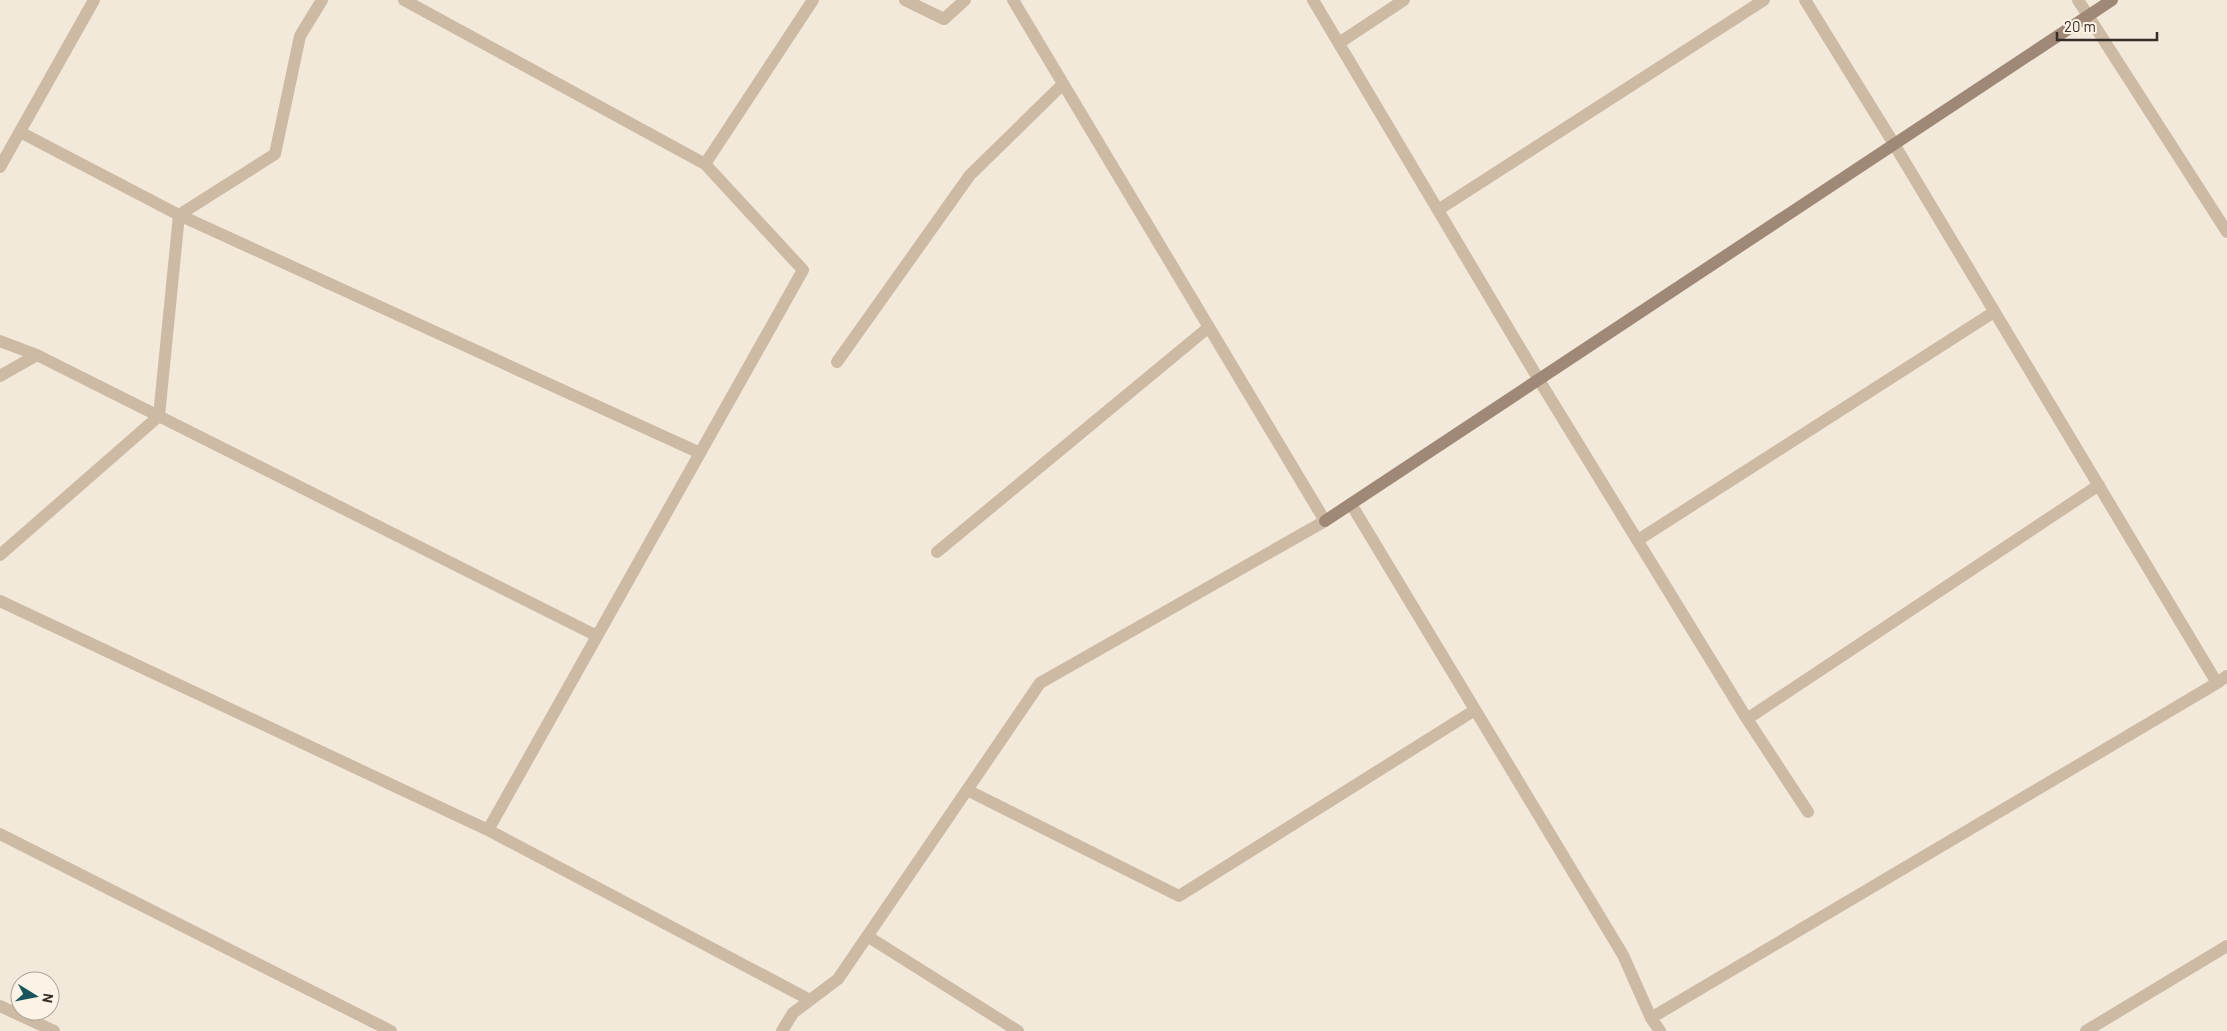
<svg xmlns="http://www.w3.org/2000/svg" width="2227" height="1031" font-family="Barlow,sans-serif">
	<rect width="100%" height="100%" fill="#f3e9da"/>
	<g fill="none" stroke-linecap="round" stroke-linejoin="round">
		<path stroke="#ccbaa5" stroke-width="12" d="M404,0L705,164L803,270L488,830
			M905,0L944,19L965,0
			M1313,0L1539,380L1747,719L1808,812
			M1805,0L1894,144L2217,683L2227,676
			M2078,0L2227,232
			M1339,43L1404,0
			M20,132L179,215L700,453
			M705,164L813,0
			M0,167L94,0
			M1438,210L1764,0
			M0,341L37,355L597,636
			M837,362L970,175L1063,84
			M0,376L37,355
			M1351,504L1623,955L1651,1018L2217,683
			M1638,540L1994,312
			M937,552L1209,327
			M0,555L159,416L179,215L275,154L300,36L322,0
			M0,601L488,830L810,1000
			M1747,719L2099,485
			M967,790L1179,896L1475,710
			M0,834L391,1031
			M867,936L1018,1031
			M0,1006L54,1031
			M1651,1018L1660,1031
			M782,1031L793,1013L838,979L1040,683L1325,521L1013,0
			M2086,1031L2227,946"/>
		<path stroke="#a08876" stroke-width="12" d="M1325,521L2112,0"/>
	</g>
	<g transform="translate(35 996) rotate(100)"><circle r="24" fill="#fbf3e6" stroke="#ada49a"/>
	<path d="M0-4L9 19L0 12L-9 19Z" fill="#19535c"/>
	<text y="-8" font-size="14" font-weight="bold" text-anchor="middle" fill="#372d27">N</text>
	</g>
	<path d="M2057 32v8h100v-8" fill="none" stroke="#372d27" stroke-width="2.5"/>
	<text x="2064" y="32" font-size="15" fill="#372d27" stroke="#fbf3e6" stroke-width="4" paint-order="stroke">20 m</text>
</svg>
